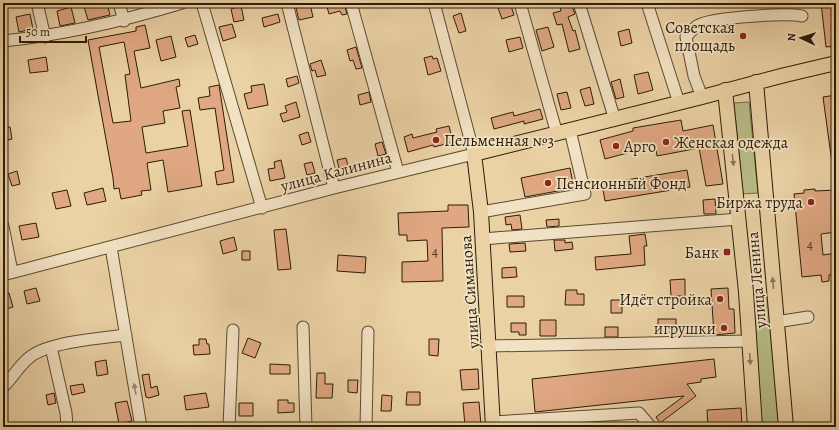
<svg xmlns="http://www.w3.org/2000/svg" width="839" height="430" font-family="Alegreya,serif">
	<rect width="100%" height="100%" fill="#ebd2a5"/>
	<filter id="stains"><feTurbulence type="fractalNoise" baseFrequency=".005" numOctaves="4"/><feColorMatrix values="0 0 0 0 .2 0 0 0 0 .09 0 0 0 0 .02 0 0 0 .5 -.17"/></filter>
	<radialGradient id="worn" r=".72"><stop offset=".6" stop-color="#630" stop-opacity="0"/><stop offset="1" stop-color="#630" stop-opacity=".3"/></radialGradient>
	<path fill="#b7bc86" stroke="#726c48" d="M749,102L758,193L743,194L734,103Z
		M767,294L779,427H762L751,295Z"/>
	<path fill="#e0a882" stroke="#2c1c09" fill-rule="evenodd" d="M83,3H107L110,15L88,20Z
		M326,3H344L347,14L342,15L340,11L329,14Z
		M502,3H510L514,15L502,19L497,5Z
		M559,3H571L575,14L568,17L573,31L575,30L580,49L569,52L562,24L557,25L553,13L561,11Z
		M821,3H836V46L826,47Z
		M310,4L313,17L299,20L296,8Z
		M241,6L244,20L234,22L231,9Z
		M71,7L75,23L60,26L57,11Z
		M461,13L466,31L459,33L453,16Z
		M30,14L33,29L19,32L16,17Z
		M278,14L280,22L264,27L262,18Z
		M232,24L236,37L223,41L219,27Z
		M145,25L150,48L134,51L141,88L179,79L180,86L176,87L180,108L163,111L165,123L142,127L146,153L188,146L182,111L190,110L202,186L168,192L163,160L147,163L151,190L141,191L142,195L121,199L119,188L114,189L113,178L88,40L136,31V27ZM124,42L130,74L125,75L131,121L113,123L99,47Z
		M548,27L554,47L542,51L536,30Z
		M629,29L632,43L621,46L618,32Z
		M195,35L198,44L188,47L185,38Z
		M171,36L176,57L161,61L156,40Z
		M520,37L523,48L509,52L506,40Z
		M356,47L362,68L356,69L353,60L350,61L347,50Z
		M432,56L433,59L437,58L441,71L428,75L424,58Z
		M46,57L48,71L30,73L28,60Z
		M321,60L326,75L317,77L315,70L312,71L310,64Z
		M648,72L653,90L638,94L634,75Z
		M297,76L299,83L288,87L286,79Z
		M620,79L624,97L616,99L611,82Z
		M264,84L268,105L248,109L244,94L252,92L251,86Z
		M219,85L234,182L217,185L215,172L224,170L215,108L200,110L198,98L210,96L209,87Z
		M590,87L594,104L585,106L580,90Z
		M369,92L371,102L360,105L358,95Z
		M567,92L571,108L561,110L557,94Z
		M836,95V162L832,163L823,97Z
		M296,102L300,117L283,122L280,114L287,112L285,106Z
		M540,109L543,119L524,124V121L494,129L491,118L513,112L514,116Z
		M681,120L683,131L713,125L723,184L706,186L699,148L657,156L655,144L630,149L631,152L605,159L600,140L633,131V128Z
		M449,126L453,142L434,147L433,145L408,152L404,137L412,134L413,138L437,132L436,129Z
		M10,127L12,139L3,141V128Z
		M308,132L311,142L302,145L299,135Z
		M382,142L386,154L378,156L375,144Z
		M346,158L348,166L339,168L337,160Z
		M281,160L285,178L270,181L268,169L275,168L274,162Z
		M312,162L315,173L307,175L304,164Z
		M570,168L574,188L525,197L521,178Z
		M687,170L690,187L605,201L602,184Z
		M17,171L20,184L12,186L8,174Z
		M103,188L106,201L87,205L84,193Z
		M815,189V191L836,190V232L821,234L823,255L836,253V274L829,275V281L822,282L821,275L802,277L794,194L804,193V190Z
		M67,190L71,206L56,209L52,193Z
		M715,199L716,214H704L703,200Z
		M448,205H468L469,227L442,228L443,281L402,282V262L428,261L427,240L407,241V235H399L398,213L448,211Z
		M520,215L522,229L512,230L511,224L506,225L505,217Z
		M559,219V226L547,227L546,220Z
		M36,223L39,237L22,240L19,226Z
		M286,229L291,269L278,270L274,230Z
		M645,234L647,246H644L645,265L596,270L595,257L631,254L629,236Z
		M234,237L237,250L223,254L220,241Z
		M554,240H565V243L572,242L573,249L555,251Z
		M525,243L526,251L510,252L509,244Z
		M242,251H250V260H242Z
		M338,255L366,257L365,273L337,271Z
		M516,267L517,277L502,278V268Z
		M685,279V296H671L670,280Z
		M36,288L40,301L27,304L24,291Z
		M728,288L729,309H734L735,333L714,335L711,289Z
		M566,290H577V294H584V305H565Z
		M9,293L13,307L3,310V294Z
		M507,296H524V307H507Z
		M611,300H622V313H611Z
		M658,319H676V333L658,332Z
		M540,320H556V336H540Z
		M511,323H526V335H519V332H511Z
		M605,327H618V337H605Z
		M248,338L261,343L255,358L242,353Z
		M199,339H206L207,344H209L210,354L194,355L193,345H199Z
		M429,339H439L438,356L429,355Z
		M714,359L716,377L701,379V382L687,384L696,396L660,423L656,417L684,396L535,412L532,379Z
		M106,360L108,374L97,376L95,362Z
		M270,364L290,365V374H270Z
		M478,369L479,389L462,390L460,370Z
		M317,373H325V384H333L332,398H316Z
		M149,374L151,388L157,386L159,395L149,398L146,397L142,375Z
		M348,380H358L357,393L348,392Z
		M83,384L85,392L72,395L70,386Z
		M407,392H420V405H406Z
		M54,393L56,403L48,405L46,395Z
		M206,393L209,407L186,410L184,396Z
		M382,395L392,396L391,411H381Z
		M278,400H288V403H294V412L278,413Z
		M127,401L132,421L119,424L115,403Z
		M479,402L481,425L465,426L463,403Z
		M239,403H253V416H239Z
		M741,408L742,427H708L707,410Z"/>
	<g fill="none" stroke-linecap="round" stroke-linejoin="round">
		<defs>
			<path id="minor" d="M37,3L45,37
				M119,3L124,21
				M202,3L262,208
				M287,3L334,188
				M351,3L398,172
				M520,3L557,134
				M579,3L615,120
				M647,3L679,103
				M3,41C64,35 123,21 182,3
				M702,97L694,76L686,37C689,33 693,29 697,26C711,17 785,13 802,16
				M481,212L585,194L570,130
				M3,226L12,272
				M482,239L739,219
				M111,247L141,427
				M3,275L334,188L474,154L434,3
				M776,322L808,317
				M303,327L306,427
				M490,346L749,341
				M51,347L66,413L67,427
				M3,387C13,378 19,365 30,357C49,342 101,338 126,335
				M493,422L639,413L651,427
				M229,427L233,330
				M366,427L368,332"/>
			<path id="major" d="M756,82L786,427
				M725,90L746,292L755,427
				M493,427L481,212L474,154L702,97L785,75L836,63"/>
		</defs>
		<use href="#minor" stroke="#5c4a30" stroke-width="13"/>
		<use href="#major" stroke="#2c1c09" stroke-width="16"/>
		<use href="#minor" stroke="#f2e2c4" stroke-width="11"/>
		<use href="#major" stroke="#ebd2a5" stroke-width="14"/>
	</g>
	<defs><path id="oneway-solid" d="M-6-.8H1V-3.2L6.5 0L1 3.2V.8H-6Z"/></defs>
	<g fill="#8c7757">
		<use href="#oneway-solid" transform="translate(733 160) rotate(84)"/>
		<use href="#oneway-solid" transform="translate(773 283) rotate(-95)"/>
		<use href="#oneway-solid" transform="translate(750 359) rotate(86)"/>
	</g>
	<use fill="#998970" href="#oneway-solid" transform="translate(135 389) rotate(-100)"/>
	<g fill="#8f2418" stroke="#f2e2c4" stroke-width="1.5">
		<circle cx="743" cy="36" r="4"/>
		<circle cx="436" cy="140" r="4"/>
		<circle cx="666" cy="142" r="4"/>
		<circle cx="616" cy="146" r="4"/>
		<circle cx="548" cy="183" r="4"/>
		<circle cx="811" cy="202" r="4"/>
		<rect x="723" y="248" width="8" height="8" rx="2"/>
		<circle cx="720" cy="299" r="4"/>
		<circle cx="724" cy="328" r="4"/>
	</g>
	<g text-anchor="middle" stroke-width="3.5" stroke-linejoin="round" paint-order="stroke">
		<g font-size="14" fill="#593f27">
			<text x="810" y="249">4</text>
			<text x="435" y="256">4</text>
		</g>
		<g font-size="16" fill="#2c1c09" stroke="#f2e2c4" text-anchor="end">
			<text x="735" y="33">Советская<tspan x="735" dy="18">площадь</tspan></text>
			<text x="444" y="146" text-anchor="start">Пельменная №3</text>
			<text x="674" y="148" text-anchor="start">Женская одежда</text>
			<text x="624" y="152" text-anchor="start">Арго</text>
			<text x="556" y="189" text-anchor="start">Пенсионный Фонд</text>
			<text x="803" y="208">Биржа труда</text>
			<text x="719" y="258">Банк</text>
			<text x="712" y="305">Идёт стройка</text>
			<text x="716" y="334">игрушки</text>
		</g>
		<g font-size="16" fill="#2c1c09" stroke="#f2e2c4">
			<text transform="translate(336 171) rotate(-15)" y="6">улица Калинина</text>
			<text transform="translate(756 280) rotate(-95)" y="6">улица Ленина</text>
			<text transform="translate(469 292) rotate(-94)" y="6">улица Симанова</text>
		</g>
	</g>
	<rect width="839" height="430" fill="none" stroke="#ebd2a5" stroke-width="16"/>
	<rect x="4" y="4" width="831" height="422" fill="none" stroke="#2c1c09" stroke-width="2"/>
	<rect x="8" y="8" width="823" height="414" fill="none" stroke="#2c1c09"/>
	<g transform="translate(801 38) rotate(274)" stroke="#f2e2c4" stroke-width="3" paint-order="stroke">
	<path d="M0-3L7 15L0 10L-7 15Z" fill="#2c1c09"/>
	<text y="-6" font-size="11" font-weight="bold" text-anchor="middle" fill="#2c1c09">N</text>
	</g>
	<path d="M20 36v6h66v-6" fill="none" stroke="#2c1c09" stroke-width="2"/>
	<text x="26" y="36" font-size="12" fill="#2c1c09" stroke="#f2e2c4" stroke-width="3" paint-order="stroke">50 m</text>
	<rect width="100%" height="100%" filter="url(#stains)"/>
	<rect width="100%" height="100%" fill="url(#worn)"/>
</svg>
